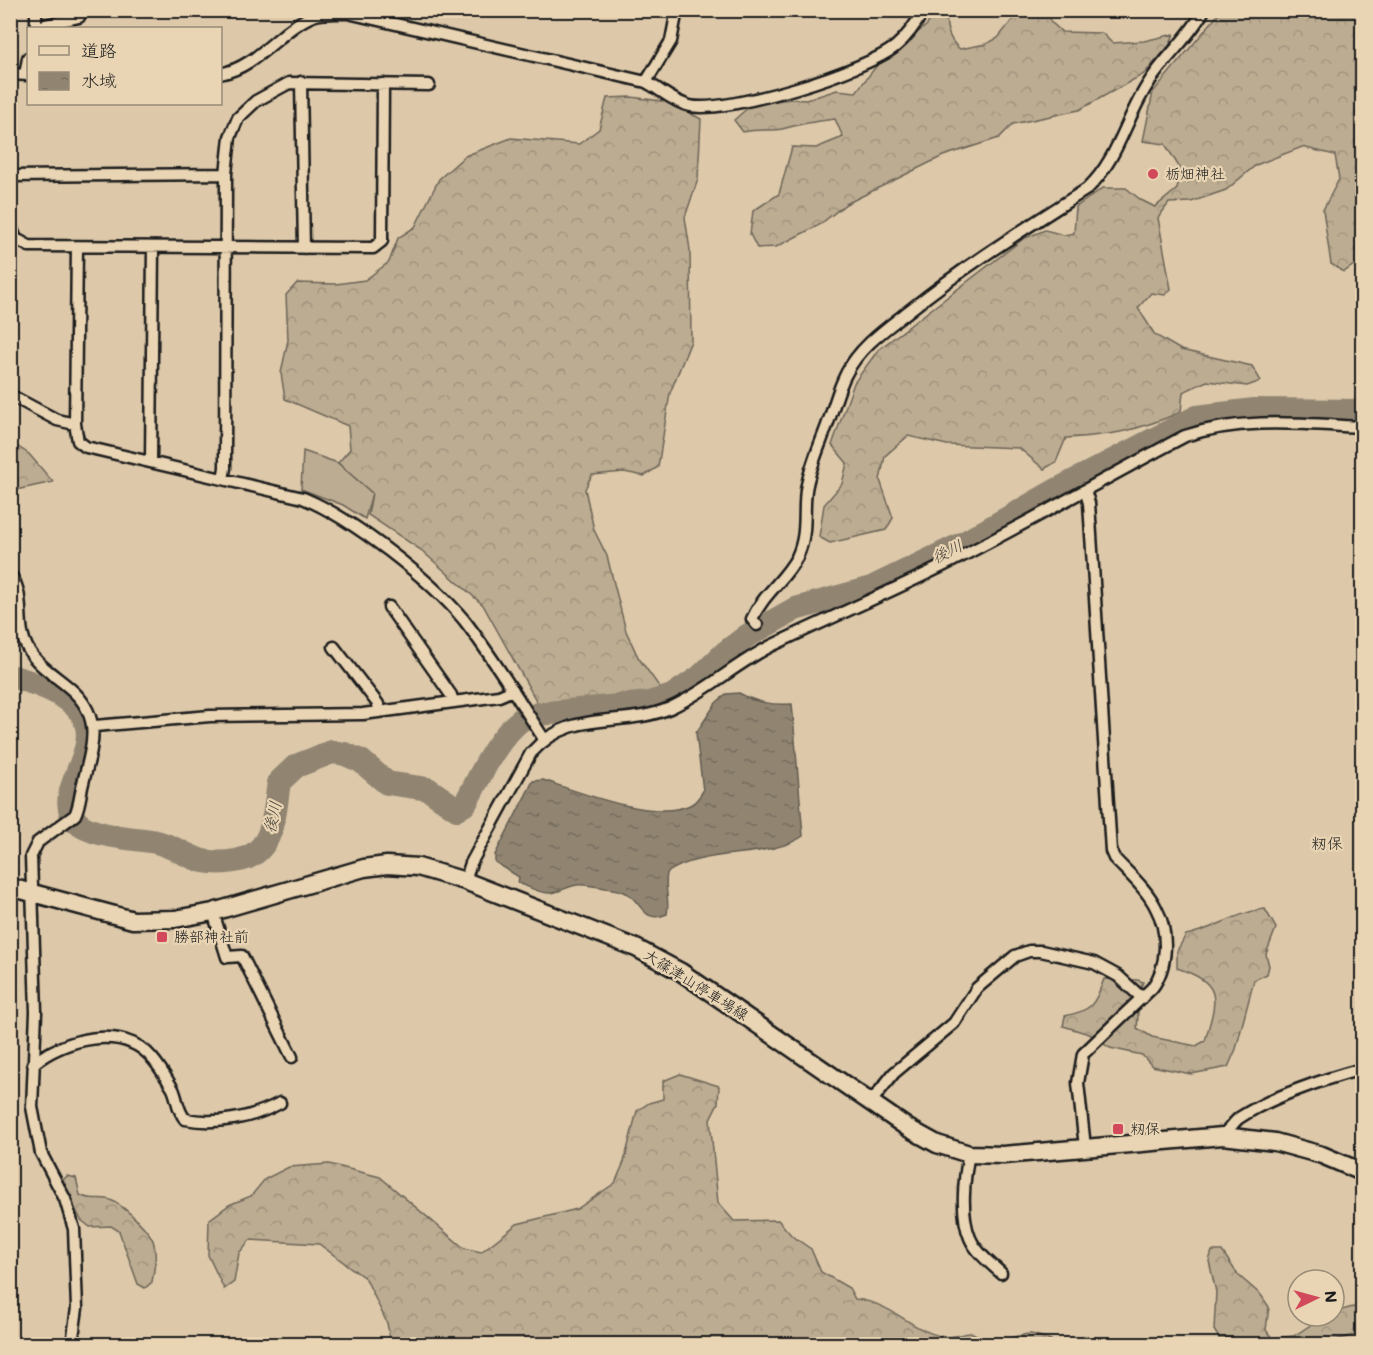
<svg xmlns="http://www.w3.org/2000/svg" width="1373" height="1355" font-family="Mali,'Klee One',sans-serif">
	<defs>
		<pattern id="forest-crowns" width="20" height="18" patternUnits="userSpaceOnUse" patternTransform="scale(1.5)"><rect width="20" height="18" fill="#bcac92"/><path d="M2 6a3 3 0 1 1 6 0M12 15a3 3 0 1 1 6 0" fill="none" stroke="#a1937d"/></pattern>
		<pattern id="water-ripples" width="26" height="14" patternUnits="userSpaceOnUse" patternTransform="scale(1.5)"><rect width="26" height="14" fill="#918572"/><path d="M2 4q2-2 4 0t4 0M15 11q2-2 4 0t4 0" fill="none" stroke="#766c5d"/></pattern>
	</defs>
	<rect width="100%" height="100%" fill="#ddc9aa"/>
	<filter id="ink" filterUnits="userSpaceOnUse"><feTurbulence type="fractalNoise" baseFrequency=".0167" numOctaves="2"/><feDisplacementMap in="SourceGraphic" scale="12" xChannelSelector="R" yChannelSelector="G"/><feConvolveMatrix kernelMatrix="1 2 1 2 8 2 1 2 1" color-interpolation-filters="sRGB"/></filter>
	<g filter="url(#ink)">
		<path fill="#bcac92" stroke="#6c6457" stroke-width="1.5" d="M303,451L338,463L372,493L365,519L343,505L301,489Z"/>
		<path fill="url(#forest-crowns)" stroke="#6c6457" stroke-width="1.5" d="M1222,10L1362,11V259L1344,272L1331,264L1323,210L1339,179L1335,155L1302,147L1256,165L1226,190L1191,202L1169,203L1158,218L1171,289L1165,295L1151,293L1138,308L1155,335L1181,350L1252,366L1261,381L1247,386L1207,381L1183,392L1181,412C1136,431 1114,435 1066,438L1056,462L1044,469L1019,448L947,445L908,436L885,456L880,480L893,518L886,530L830,543L819,537L824,505L842,484L847,463L832,445L854,383L878,350L1023,239L1045,230L1064,235L1074,233L1076,207L1103,188H1126L1141,200L1155,207L1177,189L1181,170L1165,144L1143,141L1153,92Z
			M936,11H949C943,23 949,41 960,49L986,44L998,38L1013,19L1028,11H1048L1051,22L1062,32L1102,33L1112,43L1144,41L1174,34L1169,46L1144,74L1079,110L1013,124L999,138L943,156L846,204L819,225L776,247L757,248L750,234L753,211L779,194L792,147L816,148L843,137L835,119C816,121 800,124 782,129C771,131 757,129 743,132L734,120L752,104L791,99L806,100L837,90L856,92L878,64L927,25Z
			M631,97L669,102L701,119L698,179L685,217L690,250L691,341L670,393L658,467L644,476L624,472L592,475L585,489L594,530L607,556L626,631L638,657L661,689L650,698L553,707L537,702L483,605L421,550L368,515L372,493L338,463L350,449L348,426L285,399L281,373L288,340L286,295L297,283L336,284L365,280L389,262L398,238L415,227L439,179L465,156L511,138L579,144L599,129L607,98Z
			M11,442L29,454L53,482L11,491Z
			M1265,909L1276,928L1266,954L1269,966L1267,974L1254,980L1236,1049L1228,1067L1191,1074L1152,1066L1142,1055L1110,1048L1089,1034L1063,1026L1065,1016C1093,1010 1094,1005 1104,979L1138,980L1143,982C1134,1002 1140,1008 1137,1028L1152,1037L1196,1046L1205,1041C1217,998 1224,984 1177,968V951L1186,935C1213,930 1237,912 1265,909Z
			M680,1074L719,1086L718,1103L710,1119L718,1203L734,1221L778,1220L792,1236L811,1249L821,1272L849,1288L855,1299C894,1303 912,1332 945,1337C954,1338 964,1332 972,1333C979,1335 987,1341 993,1344C999,1341 1025,1333 1031,1334C1037,1335 1044,1338 1051,1340L1053,1344H391L387,1323L366,1279L319,1244L250,1240L239,1253L234,1282L224,1289L208,1255L209,1220L229,1205L251,1196L265,1179L289,1167L329,1164L380,1177L464,1248L481,1252L517,1224L577,1209L615,1183L624,1162L637,1111L649,1103L663,1099V1081Z
			M67,1176L76,1178L80,1195C90,1201 97,1197 107,1199C121,1202 152,1232 154,1244C157,1257 154,1270 152,1282L145,1288L138,1284L119,1231L111,1226L90,1227L81,1220L61,1182Z
			M1212,1251H1222L1238,1275L1261,1295L1269,1307L1266,1330L1272,1338L1294,1336L1324,1316H1334V1312L1353,1307L1362,1310V1333L1321,1344H1234L1233,1338H1219L1214,1330L1216,1292L1209,1261Z"/>
		<path fill="url(#water-ripples)" stroke="#625b50" stroke-width="1.5" d="M739,693C757,703 771,705 792,704L803,836C770,860 702,847 667,873C664,888 670,900 667,914C639,926 643,895 618,890C612,889 581,884 577,885C568,886 558,893 550,893C541,894 527,886 518,883L519,877L495,862V855L533,781L543,780C579,792 655,822 690,805C695,803 700,796 703,791L696,733L716,703L726,694Z"/>
		<g fill="none" stroke-linecap="round" stroke-linejoin="round">
			<path stroke="#918572" stroke-width="24" d="M10,676C161,716 39,782 77,822C91,837 136,838 156,842C173,846 186,856 203,861C214,863 224,863 235,861C275,855 274,814 279,782L296,766L332,752L345,754L361,761L387,783L428,789L457,809L465,804C481,775 495,740 522,719
				M538,714L649,703L672,696L700,677L726,652L747,636L795,609L871,588L966,542L1055,491L1197,417L1254,410L1362,411"/>
			<defs>
				<path id="minor" d="M36,27L79,17
					M36,28V10
					M10,74L28,75
					M220,74C260,66 280,28 315,15C325,12 338,13 348,13L646,82C660,89 673,102 690,106C727,114 866,71 896,46C908,36 916,24 924,10
					M25,75L28,58
					M301,82L304,248
					M646,82L671,41L677,10
					M10,176L226,174
					M10,224L16,239L29,246L373,248L382,241L383,84
					M77,247L75,424L78,441L86,447L303,498C352,518 430,579 464,620C493,657 518,699 544,739
					M10,395L57,420L75,424
					M151,462L153,247
					M223,479L225,468L226,174L230,137L238,118L256,101L289,83L429,85
					M10,574C27,597 14,625 28,649C39,668 60,678 75,693C103,721 91,750 83,783C80,794 80,805 75,815L38,842L31,856L36,1012L32,1107L41,1153L65,1199L74,1229L77,1308L72,1344
					M389,607L451,695L453,702
					M757,625L752,619C763,594 785,580 797,557C808,534 803,513 806,490C810,465 822,441 830,417C835,403 839,387 846,374C859,347 887,328 910,310C966,265 1026,228 1087,189C1119,159 1126,116 1150,81C1166,56 1190,37 1204,10
					M334,647L378,704L379,712
					M95,726L210,716L363,714L499,696L513,690
					M465,881L471,863L531,753C572,707 621,729 670,708C706,692 735,664 771,646C835,615 901,588 964,555C1038,517 1111,475 1185,436C1242,417 1303,424 1362,427
					M213,912L227,957L242,956L292,1057
					M33,1064C63,1039 123,1023 152,1058C160,1067 167,1079 173,1089C178,1100 177,1110 185,1119C217,1125 252,1118 280,1103
					M870,1103L894,1073L954,1023L977,988L1015,956L1029,951H1041L1094,963L1118,976L1142,998
					M1223,1136C1228,1131 1233,1123 1239,1118C1271,1097 1324,1079 1362,1069
					M1085,1147L1078,1083L1083,1054L1152,988C1168,967 1169,932 1156,908C1147,889 1128,873 1114,858L1111,851L1089,503L1085,490
					M969,1154C964,1178 960,1215 970,1238C976,1252 990,1263 1001,1273"/>
				<path id="secondary" d="M10,887L133,920L175,919L213,912L364,868L387,865L418,867L465,881L636,948L681,972L908,1128L937,1144L969,1154L1003,1155L1223,1136L1275,1142L1322,1155L1362,1172"/>
			</defs>
			<use href="#minor" stroke="#1c1c1c" stroke-width="15"/>
			<use href="#secondary" stroke="#1c1c1c" stroke-width="21"/>
			<use href="#minor" stroke="#e9d4b3" stroke-width="10"/>
			<use href="#secondary" stroke="#e9d4b3" stroke-width="16"/>
		</g>
	</g>
	<g fill="#d1495b" stroke="#e9d4b3" stroke-width="2">
		<circle cx="1153" cy="174" r="6"/>
		<rect x="156" y="931" width="12" height="12" rx="3"/>
		<rect x="1112" y="1123" width="12" height="12" rx="3"/>
	</g>
	<g text-anchor="middle" stroke-width="4.5" stroke-linejoin="round" paint-order="stroke">
		<g font-size="15" fill="#1c1c1c" stroke="#e9d4b3" text-anchor="start">
			<text x="1165" y="179">栃畑神社</text>
			<text x="174" y="942">勝部神社前</text>
			<text x="1130" y="1134">籾保</text>
		</g>
		<g font-size="15" fill="#1c1c1c" stroke="#e9d4b3">
			<text transform="translate(696 985) rotate(32)" y="5">大篠津山停車場線</text>
		</g>
		<g font-size="16" font-style="italic" fill="#45413a" stroke="#e9d4b3">
			<text transform="translate(947 551) rotate(-26)" y="6">後川</text>
			<text transform="translate(272 817) rotate(-77)" y="6">後川</text>
		</g>
		<g font-size="16" fill="#1c1c1c" stroke="#e9d4b3">
			<text x="1327" y="849">籾保</text>
		</g>
	</g>
	<rect width="1373" height="1355" fill="none" stroke="#e9d4b3" stroke-width="36"/>
	<rect x="18" y="18" width="1337" height="1319" fill="none" stroke="#1c1c1c" stroke-width="2" filter="url(#ink)"/>
	<rect x="27" y="27" width="195" height="78" fill="#e9d4b3" stroke="#978a77" stroke-width="1.5"/>
	<rect x="39" y="46" width="30" height="9" fill="#e9d4b3" stroke="#978a77" stroke-width="1.5"/>
	<text x="81" y="57" font-size="18" fill="#1c1c1c">道路</text>
	<rect x="39" y="72" width="30" height="18" fill="url(#water-ripples)" stroke="#978a77" stroke-width="1.5"/>
	<text x="81" y="87" font-size="18" fill="#1c1c1c">水域</text>
	<g transform="translate(1316 1298) rotate(85)"><circle r="28" fill="#e9d4b3" stroke="#978a77" stroke-width="1.5"/>
	<path d="M0-4.5L10 22L0 15L-10 22Z" fill="#d1495b"/>
	<text y="-9" font-size="16" font-weight="bold" text-anchor="middle" fill="#1c1c1c">N</text>
	</g>
</svg>
